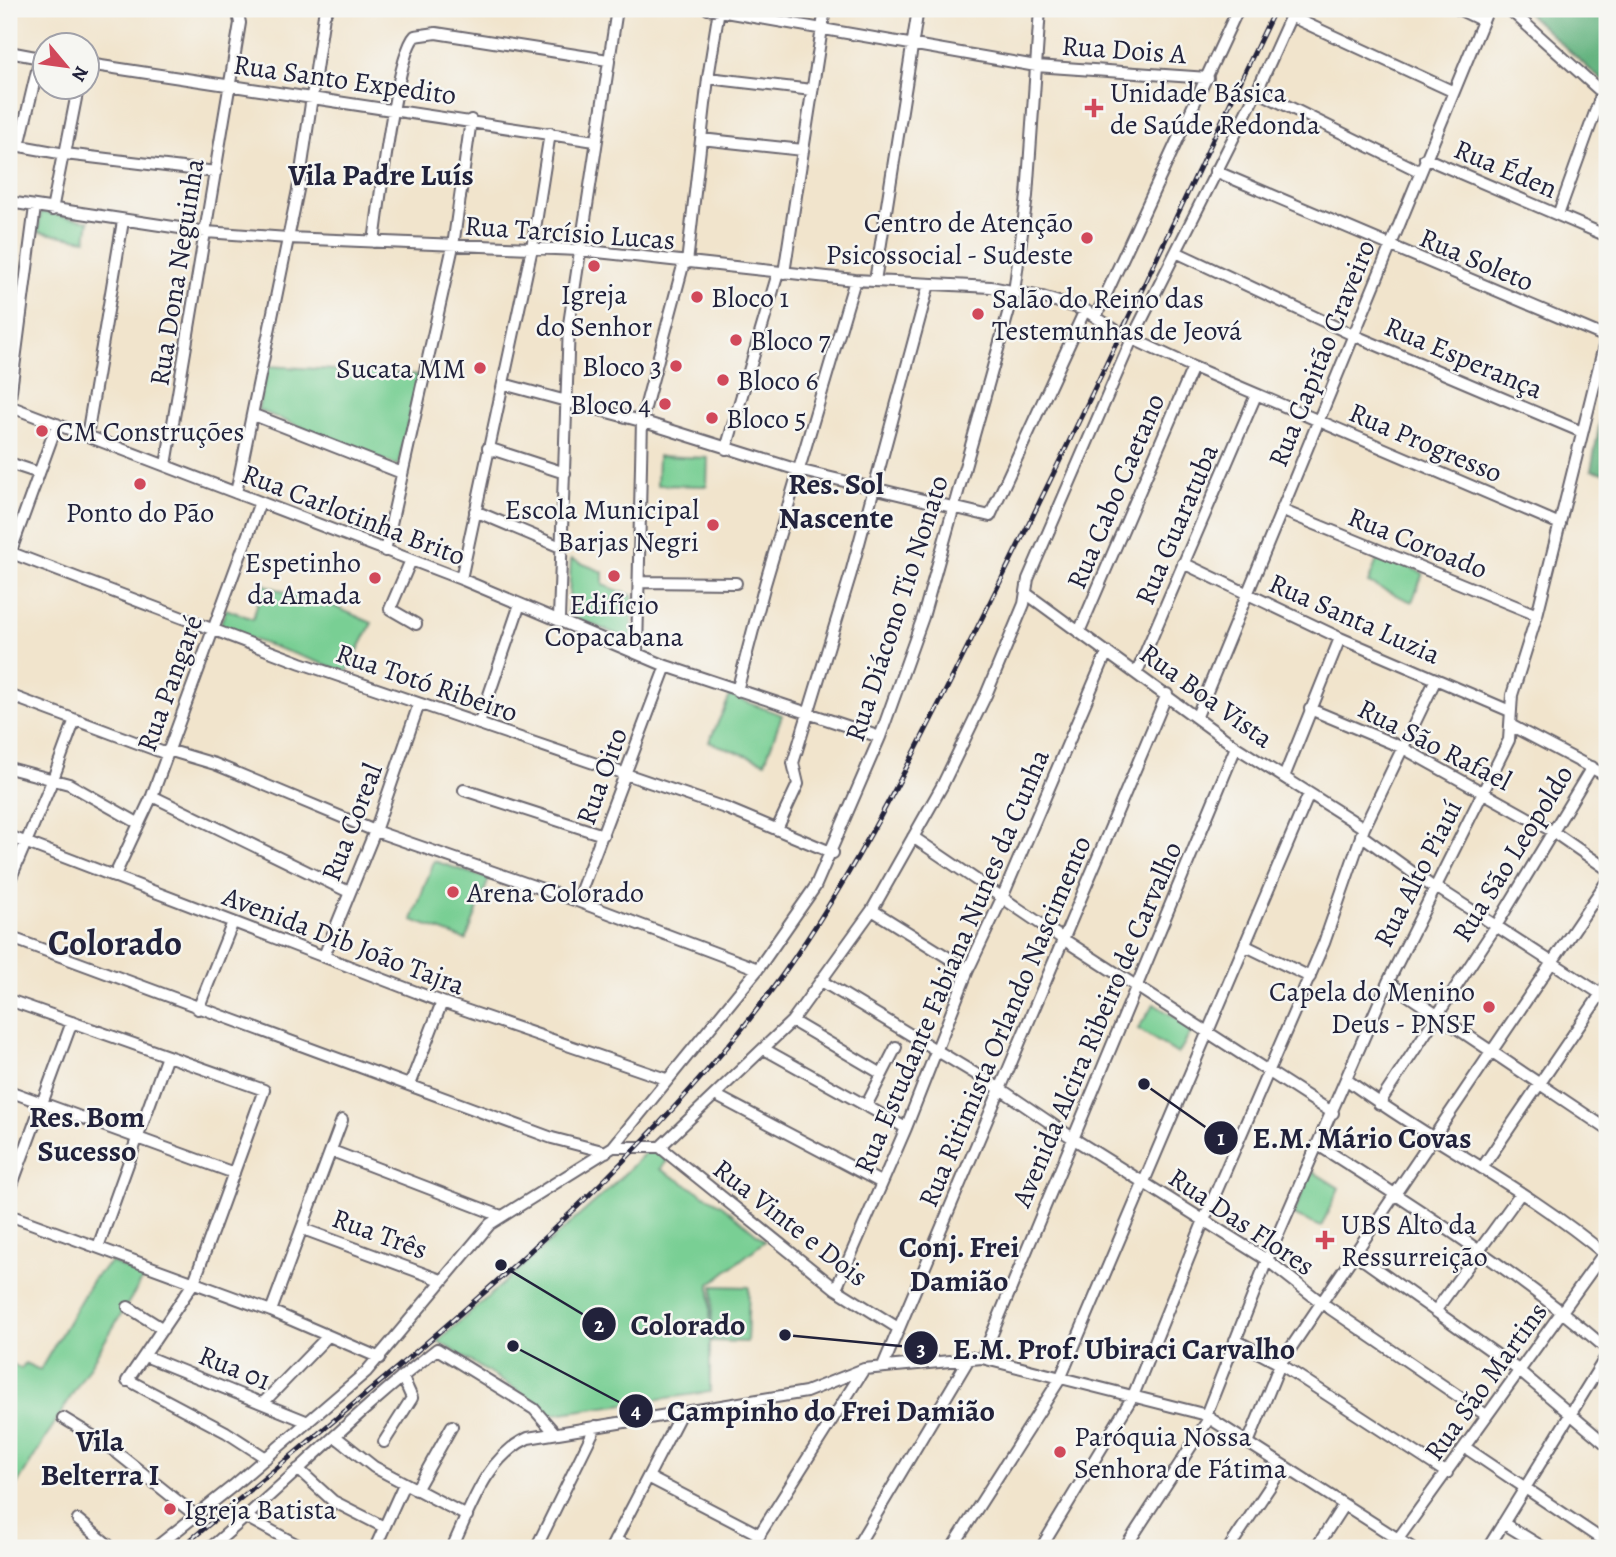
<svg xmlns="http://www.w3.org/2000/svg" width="1616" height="1557" font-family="Alegreya,serif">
	<rect width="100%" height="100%" fill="#f6f6f2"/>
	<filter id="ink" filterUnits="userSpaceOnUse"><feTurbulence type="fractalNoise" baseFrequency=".0143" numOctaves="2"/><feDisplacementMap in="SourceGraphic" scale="14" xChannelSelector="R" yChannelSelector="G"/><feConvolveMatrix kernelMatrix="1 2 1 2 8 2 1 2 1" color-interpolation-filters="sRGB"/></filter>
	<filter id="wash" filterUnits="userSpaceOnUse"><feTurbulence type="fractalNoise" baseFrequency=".00686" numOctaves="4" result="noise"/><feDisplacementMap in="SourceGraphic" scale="28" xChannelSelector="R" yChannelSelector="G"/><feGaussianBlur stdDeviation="1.57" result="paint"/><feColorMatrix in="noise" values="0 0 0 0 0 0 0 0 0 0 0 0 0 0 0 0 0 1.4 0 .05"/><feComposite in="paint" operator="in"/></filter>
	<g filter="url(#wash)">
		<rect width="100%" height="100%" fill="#f1e4cc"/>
		<path fill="#79cf94" stroke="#4e7868" stroke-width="2" d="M41,212L89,221L86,240L38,232Z
			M267,366L419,375L398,466L258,410Z
			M658,456L708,458L707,486L657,485Z
			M1379,555L1423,573L1412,602L1368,583Z
			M571,559L603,572V585L633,596L631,640L568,615Z
			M263,584L308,601L311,596L372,623L347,672L219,628L226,609L253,619Z
			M730,696L782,715L765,762L709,742Z
			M434,861L489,879L466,940L412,920Z
			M1154,1004L1193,1029L1178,1054L1138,1029Z
			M646,1152L658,1153L667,1161L660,1169L723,1206L765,1241L710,1284V1392L548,1415L542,1406L438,1341L607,1191Z
			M1312,1171L1339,1188L1321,1227L1293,1215Z
			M111,1262L144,1277L9,1498V1362L21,1369L25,1363L40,1370L93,1279Z
			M713,1286L749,1287L747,1342L711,1341Z"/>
		<path fill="#62b27e" stroke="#426a5c" stroke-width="2" d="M1523,9H1607V85Z
			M1607,384V474L1591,470Z"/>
	</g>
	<g filter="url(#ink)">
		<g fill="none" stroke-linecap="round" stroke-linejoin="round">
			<defs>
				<path id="minor" d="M708,9L1036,66L1208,78
					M1458,9L1481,20
					M1509,9L1607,97
					M1290,16L1452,91
					M9,52L46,59
					M88,64L595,141
					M708,78L812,90
					M1257,91L1419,171
					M701,139L803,150
					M9,144L65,154L216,172
					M19,146L40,58
					M65,154L78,88
					M1425,158L1607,236
					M1215,171L1606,337
					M9,202L206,232L288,238L579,250L855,280L991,287L1042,297L1085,310L1120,333L1193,367L1560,524
					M52,210L63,154
					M1558,215L1602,93
					M374,242C379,207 396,55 415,36L436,33L608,60
					M1176,252L1353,335L1582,432
					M687,263L708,78L719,9
					M784,273L825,9
					M875,281L918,9
					M1096,316L1238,9
					M503,384L641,421L798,470L990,516L1085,310
					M9,406L461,579L666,666L880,737
					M9,406L35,207
					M254,415L402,473
					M87,436L123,221
					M488,448L565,473
					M726,449L778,273
					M9,463L39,473
					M166,465L240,23L237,9
					M236,493L299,185L324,15L328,9
					M1281,510L1537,615
					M475,511L563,548
					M385,551L453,246L471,120
					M9,552L301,663L728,809L833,853
					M9,556L57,424
					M411,560L390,609L416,624
					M1183,563L1340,638L1510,711
					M461,579L532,248L550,133
					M639,582L736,583
					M1027,594L1236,747L1364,828
					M559,619L569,324L617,9
					M1079,632L1193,367
					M637,653L642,419L684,262
					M1137,672L1256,395
					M737,691L765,584L855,280
					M9,695L167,754
					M1310,709L1401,747L1552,831L1607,869
					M1197,716L1488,9
					M479,724L520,604
					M1512,726L1607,776
					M168,750L215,764L375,831L577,901L758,969
					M9,768L69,784L138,823
					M1284,777L1340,638
					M464,790L603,835
					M152,796L349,892
					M777,829L798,784L793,763L851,573L929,284
					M1361,835L1434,888
					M9,836L442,1002L666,1079
					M913,837L1063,939L1333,1113
					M114,877L152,796L260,502
					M9,882L53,779L74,722
					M1436,887L1607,998
					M577,901L666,666
					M872,910L968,970
					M9,937L552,1138L606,1152
					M1246,946L1310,977
					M324,956L375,831L419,704
					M823,982L999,1088L1074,1139L1267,1260L1322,1303L1486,1415
					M1388,982L1607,1129
					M9,1000L264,1090L194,1282L127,1381
					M198,1009L233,922
					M792,1021L882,1074
					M764,1049L906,1128
					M1347,1080C1431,1142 1527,1188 1607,1256
					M410,1085L442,1002
					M9,1091L234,1173
					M715,1095L882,1183
					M1379,1104L1496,926L1592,767
					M866,1106L896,1047
					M1318,1145C1418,1208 1518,1273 1607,1349
					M613,1147H660
					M660,1147L792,1021L872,910L942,786L986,695L1024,604L1028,579L1132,339L1257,91L1294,9
					M660,1147L836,1289L898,1328
					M332,1151L501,1216
					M1482,1168L1607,985
					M9,1193L72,1022
					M9,1215L271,1311L380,1358
					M303,1229L441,1280
					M98,1247L167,1056
					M1355,1254L1517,1369L1607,1445
					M836,1289L906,1128L968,970L1002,898L1107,652
					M128,1307L163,1329
					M1436,1310L1520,1194
					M271,1311L342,1120
					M1235,1340L1280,1364L1447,1473
					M145,1356L308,1422
					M982,1358L1236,747
					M883,1366L1167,694
					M128,1380L226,1432L266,1458
					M264,1402L328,1336
					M1206,1415L1267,1260L1388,982L1509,740L1512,695L1537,615L1607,334
					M63,1418L106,1444L195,1515
					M336,1437L374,1467L467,1516
					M384,1442L412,1398L402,1376
					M1248,1443L1280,1364L1607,881
					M1466,1448L1607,1543
					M298,1469L333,1501L384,1527
					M648,1477L760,1535
					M416,1490L452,1426
					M246,1517L303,1548
					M78,1520L112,1548
					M1503,1523L1544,1548
					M1398,1539L1607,1249
					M615,1540L632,1548
					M155,1548L233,1486L366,1372L490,1224L613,1147L758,969L815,887L880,737L923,617L1014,292L1027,196L1040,9
					M210,1548C287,1483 357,1411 437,1349L534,1409L554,1432
					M375,1548L404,1484
					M452,1548C470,1510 486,1457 528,1438L806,1392L864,1369L982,1358L1203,1414L1412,1548
					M536,1548L596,1426
					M611,1548L681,1413
					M751,1548L864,1369
					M856,1548L970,1357
					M952,1548L1060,1379L1309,794
					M1041,1548L1133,1396L1204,1220L1324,943L1364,828L1436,679
					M1125,1548L1210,1417
					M1229,1548L1283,1467
					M1316,1548L1343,1506
					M1488,1548L1607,1355"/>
			</defs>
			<use href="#minor" stroke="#6a666e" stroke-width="14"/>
			<use href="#minor" stroke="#fff" stroke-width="10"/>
			<defs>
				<path id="rail" d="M181,1548C369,1389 569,1237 727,1047C834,920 905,772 978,626C1081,422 1177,214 1275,9"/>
			</defs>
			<use href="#rail" stroke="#22223b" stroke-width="5"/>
			<use href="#rail" stroke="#f6f6f2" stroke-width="2.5" stroke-dasharray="8" stroke-linecap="butt"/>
		</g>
	</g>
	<g fill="#d1495b" stroke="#f6f6f2" stroke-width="2.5">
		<path d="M1090.5 97.5h7v7h7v7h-7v7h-7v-7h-7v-7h7z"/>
		<circle cx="1087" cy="238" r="7"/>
		<circle cx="594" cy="266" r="7"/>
		<circle cx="697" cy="297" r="7"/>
		<circle cx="978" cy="314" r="7"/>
		<circle cx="736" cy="340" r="7"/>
		<circle cx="676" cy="366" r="7"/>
		<circle cx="480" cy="368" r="7"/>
		<circle cx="723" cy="380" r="7"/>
		<circle cx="665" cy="404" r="7"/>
		<circle cx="712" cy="418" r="7"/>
		<circle cx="42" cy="431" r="7"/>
		<circle cx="140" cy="484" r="7"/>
		<circle cx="713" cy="525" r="7"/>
		<circle cx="614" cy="576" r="7"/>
		<circle cx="375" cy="578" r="7"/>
		<circle cx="453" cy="892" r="7"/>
		<circle cx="1489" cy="1007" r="7"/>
		<path d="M1321.5 1229.5h7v7h7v7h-7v7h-7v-7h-7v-7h7z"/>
		<circle cx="1060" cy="1452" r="7"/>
		<circle cx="170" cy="1509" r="7"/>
	</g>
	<g text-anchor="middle" stroke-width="5" stroke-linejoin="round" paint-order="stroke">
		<g font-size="28" fill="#22223b" stroke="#f6f6f2">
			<text transform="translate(1124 49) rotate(4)" y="10">Rua Dois A</text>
			<text transform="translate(345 79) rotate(8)" y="10">Rua Santo Expedito</text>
			<text transform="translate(1506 168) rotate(23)" y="10">Rua Éden</text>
			<text transform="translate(570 232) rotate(4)" y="10">Rua Tarcísio Lucas</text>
			<text transform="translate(1477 259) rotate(23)" y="10">Rua Soleto</text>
			<text transform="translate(176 272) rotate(-81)" y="10">Rua Dona Neguinha</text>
			<text transform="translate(1321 353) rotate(-68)" y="10">Rua Capitão Craveiro</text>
			<text transform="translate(1464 357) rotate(23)" y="10">Rua Esperança</text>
			<text transform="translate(1426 442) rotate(23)" y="10">Rua Progresso</text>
			<text transform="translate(1115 491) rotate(-67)" y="10">Rua Cabo Caetano</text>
			<text transform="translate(354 514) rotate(21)" y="10">Rua Carlotinha Brito</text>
			<text transform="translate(1176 524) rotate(-67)" y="10">Rua Guaratuba</text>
			<text transform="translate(1418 542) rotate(22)" y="10">Rua Coroado</text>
			<text transform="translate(896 608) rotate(-72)" y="10">Rua Diácono Tio Nonato</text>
			<text transform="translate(1355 618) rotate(24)" y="10">Rua Santa Luzia</text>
			<text transform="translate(427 682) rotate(19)" y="10">Rua Totó Ribeiro</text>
			<text transform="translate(169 683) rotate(-70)" y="10">Rua Pangaré</text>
			<text transform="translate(1207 695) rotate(36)" y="10">Rua Boa Vista</text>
			<text transform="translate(1435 744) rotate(27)" y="10">Rua São Rafael</text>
			<text transform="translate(601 776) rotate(-70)" y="10">Rua Oito</text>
			<text transform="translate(351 822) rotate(-69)" y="10">Rua Coreal</text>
			<text transform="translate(1512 853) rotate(-58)" y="10">Rua São Leopoldo</text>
			<text transform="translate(1417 873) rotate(-63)" y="10">Rua Alto Piauí</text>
			<text transform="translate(344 940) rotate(21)" y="10">Avenida Dib João Tajra</text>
			<text transform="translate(951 961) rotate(-67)" y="10">Rua Estudante Fabiana Nunes da Cunha</text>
			<text transform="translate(1004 1021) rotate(-67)" y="10">Rua Ritimista Orlando Nascimento</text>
			<text transform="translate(1096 1024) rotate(-67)" y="10">Avenida Alcira Ribeiro de Carvalho</text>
			<text transform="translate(1242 1221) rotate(34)" y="10">Rua Das Flores</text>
			<text transform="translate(791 1222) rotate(38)" y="10">Rua Vinte e Dois</text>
			<text transform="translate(380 1233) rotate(20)" y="10">Rua Três</text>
			<text transform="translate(235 1367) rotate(22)" y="10">Rua 01</text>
			<text transform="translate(1485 1381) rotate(-54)" y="10">Rua São Martins</text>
		</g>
		<g font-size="28" fill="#22223b" stroke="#f6f6f2" text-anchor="start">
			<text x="1110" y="102">Unidade Básica<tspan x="1110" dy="32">de Saúde Redonda</tspan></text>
			<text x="1073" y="232" text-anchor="end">Centro de Atenção<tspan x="1073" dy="32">Psicossocial - Sudeste</tspan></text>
			<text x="594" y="304" text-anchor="middle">Igreja<tspan x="594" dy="32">do Senhor</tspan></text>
			<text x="711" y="307">Bloco 1</text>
			<text x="992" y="308">Salão do Reino das<tspan x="992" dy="32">Testemunhas de Jeová</tspan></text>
			<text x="750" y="350">Bloco 7</text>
			<text x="662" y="376" text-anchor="end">Bloco 3</text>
			<text x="466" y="378" text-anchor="end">Sucata MM</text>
			<text x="737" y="390">Bloco 6</text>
			<text x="651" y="414" text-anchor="end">Bloco 4</text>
			<text x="726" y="428">Bloco 5</text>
			<text x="56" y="441">CM Construções</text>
			<text x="699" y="519" text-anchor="end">Escola Municipal<tspan x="699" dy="32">Barjas Negri</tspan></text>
			<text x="140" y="522" text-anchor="middle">Ponto do Pão</text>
			<text x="361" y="572" text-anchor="end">Espetinho<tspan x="361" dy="32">da Amada</tspan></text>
			<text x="614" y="614" text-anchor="middle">Edifício<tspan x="614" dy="32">Copacabana</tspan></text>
			<text x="467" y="902">Arena Colorado</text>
			<text x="1475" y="1001" text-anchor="end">Capela do Menino<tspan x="1475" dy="32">Deus - PNSF</tspan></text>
			<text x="1341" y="1234">UBS Alto da<tspan x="1341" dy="32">Ressurreição</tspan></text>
			<text x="1074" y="1446">Paróquia Nossa<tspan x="1074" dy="32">Senhora de Fátima</tspan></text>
			<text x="184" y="1519">Igreja Batista</text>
		</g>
		<g font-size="30" font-weight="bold" fill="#22223b" stroke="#f6f6f2">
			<text x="381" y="185">Vila Padre Luís</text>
			<text x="836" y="494">Res. Sol<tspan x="836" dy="34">Nascente</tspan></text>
			<text x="87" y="1127">Res. Bom<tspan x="87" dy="34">Sucesso</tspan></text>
			<text x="959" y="1257">Conj. Frei<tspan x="959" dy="34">Damião</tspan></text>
			<text x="100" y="1451">Vila<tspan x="100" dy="34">Belterra I</tspan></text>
		</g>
		<g font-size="35" font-weight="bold" fill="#22223b" stroke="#f6f6f2">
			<text x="115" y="955">Colorado</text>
		</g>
	</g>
	<path fill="none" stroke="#22223b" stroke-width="2.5" d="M1144 1084L1221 1138M501 1265L599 1324M785 1335L921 1348M513 1346L636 1411"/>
	<g fill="#22223b" stroke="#f6f6f2" stroke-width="2.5">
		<circle cx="1144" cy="1084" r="7"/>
		<circle cx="501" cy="1265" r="7"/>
		<circle cx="785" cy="1335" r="7"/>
		<circle cx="513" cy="1346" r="7"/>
		<circle cx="1221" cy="1138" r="18"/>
		<circle cx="599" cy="1324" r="18"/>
		<circle cx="921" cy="1348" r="18"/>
		<circle cx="636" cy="1411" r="18"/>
	</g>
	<g font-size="21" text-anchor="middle" font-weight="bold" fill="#fff">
		<text x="1221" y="1145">1</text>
		<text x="599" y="1332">2</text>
		<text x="921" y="1356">3</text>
		<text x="636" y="1418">4</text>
	</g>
	<g font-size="30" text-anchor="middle" font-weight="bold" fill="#22223b" stroke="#f6f6f2" stroke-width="5" stroke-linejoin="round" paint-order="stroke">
		<text x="1362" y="1148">E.M. Mário Covas</text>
		<text x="688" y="1335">Colorado</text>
		<text x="1124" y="1359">E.M. Prof. Ubiraci Carvalho</text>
		<text x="831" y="1421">Campinho do Frei Damião</text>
	</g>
	<rect width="1616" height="1557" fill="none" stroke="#f6f6f2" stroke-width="35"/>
	<g transform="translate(66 66) rotate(119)"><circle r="33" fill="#f6f6f2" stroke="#a1a1a9" stroke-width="2"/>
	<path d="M0-5L12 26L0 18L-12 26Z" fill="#d1495b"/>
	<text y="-10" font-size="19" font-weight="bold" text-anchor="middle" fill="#22223b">N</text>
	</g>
</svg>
